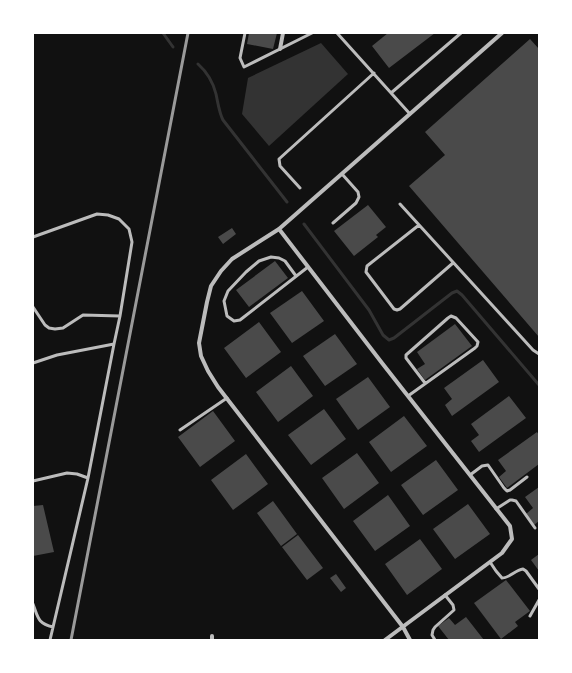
<svg xmlns="http://www.w3.org/2000/svg" width="572" height="673" font-family="'Noto Sans',sans-serif">
	<rect width="100%" height="100%" fill="#111"/>
	<path fill="#333" d="M321,43L348,74L269,146L242,114L248,78Z"/>
	<g fill="none" stroke-linecap="round" stroke-linejoin="round">
		<path stroke="#333" stroke-width="3" d="M163,33L173,47
			M198,64C207,72 213,82 216,94C218,103 219,112 223,120L287,202
			M304,224L369,310L383,335L389,340L394,338L452,293L457,291L462,295L539,385"/>
	</g>
	<path fill="#4a4a4a" d="M249,33H277L273,49L247,44Z
		M388,33H435L389,68L372,46Z
		M530,39L539,49V337L409,186L445,155L425,132Z
		M368,205L386,227L376,235L378,237L354,256L334,231Z
		M232,228L236,234L223,244L218,237Z
		M275,261L288,278L249,307L236,290Z
		M302,291L324,321L292,343L270,313Z
		M259,322L281,352L246,378L224,348Z
		M455,324L472,346L425,380L417,369L425,364L417,352Z
		M335,334L357,364L325,386L303,356Z
		M483,360L499,382L452,416L445,405L452,399L444,388Z
		M291,366L313,396L278,422L256,392Z
		M368,377L390,407L358,430L336,399Z
		M509,396L526,418L479,452L471,441L479,435L471,424Z
		M324,409L346,439L311,465L288,435Z
		M213,411L235,441L200,467L178,437Z
		M404,416L427,446L391,472L369,442Z
		M537,432L539,435V464L507,488L499,477L506,471L498,460Z
		M357,453L379,483L344,509L322,478Z
		M246,454L268,484L233,510L211,480Z
		M436,460L458,490L423,515L401,485Z
		M539,487V521L534,525L526,514L533,508L525,497Z
		M388,495L410,526L375,551L353,521Z
		M273,501L297,534L281,546L257,513Z
		M468,504L490,534L455,559L433,529Z
		M43,505L54,552L33,556V506Z
		M298,535L323,568L307,580L282,547Z
		M420,539L442,569L407,595L385,564Z
		M539,554V571L531,560Z
		M336,574L346,588L341,592L330,578Z
		M506,580L530,611L515,622L518,626L501,639L474,603Z
		M466,617L484,640H449L438,626L449,618L455,625Z"/>
	<g fill="none" stroke-linecap="round" stroke-linejoin="round">
		<path stroke="#bcbcbc" stroke-width="3" d="M245,33L240,58L244,67L312,33
			M337,33L410,114
			M391,93L461,33
			M300,188L280,166L279,159L374,73
			M400,204L533,350L539,354
			M333,223L356,203L359,197L358,192L342,174
			M419,225L367,266L366,272L394,309L397,310L400,309L453,263
			M33,237L97,214L108,215L119,219L129,229L132,242L120,316L114,344L88,478L50,640
			M296,276L285,261L279,258L271,257L259,261L246,272L228,291L224,301L227,316L234,321L240,320L308,267
			M33,307L45,325L49,328L55,329L63,328L83,315L120,316
			M33,363L57,355L114,344
			M408,396L475,348L477,346L478,342L456,318L451,316L448,318L406,355V358L425,383
			M180,430L227,398
			M470,475L482,466L488,465L504,488L507,491L510,490L527,477
			M33,481L67,473L77,474L88,478
			M496,509L510,500H512L516,501L535,528
			M490,562L496,571L502,578C510,578 515,570 523,569L526,571L539,589
			M33,604C38,617 37,623 53,627
			M530,616L539,600
			M435,640L432,635L433,630L435,627L454,610L453,605L445,595"/>
		<path stroke="#bcbcbc" stroke-width="4" d="M280,49L283,33
			M279,229L382,363L510,526L512,539L502,553L385,640
			M212,640V636
			M410,640L403,627L218,387L208,371L201,356L199,343L207,302L211,286L221,271L232,259L279,229L502,33"/>
		<path stroke="#9a9a9a" stroke-width="3" d="M71,640L188,33"/>
	</g>
	<rect width="572" height="673" fill="none" stroke="#ffffff" stroke-width="68"/>
</svg>
